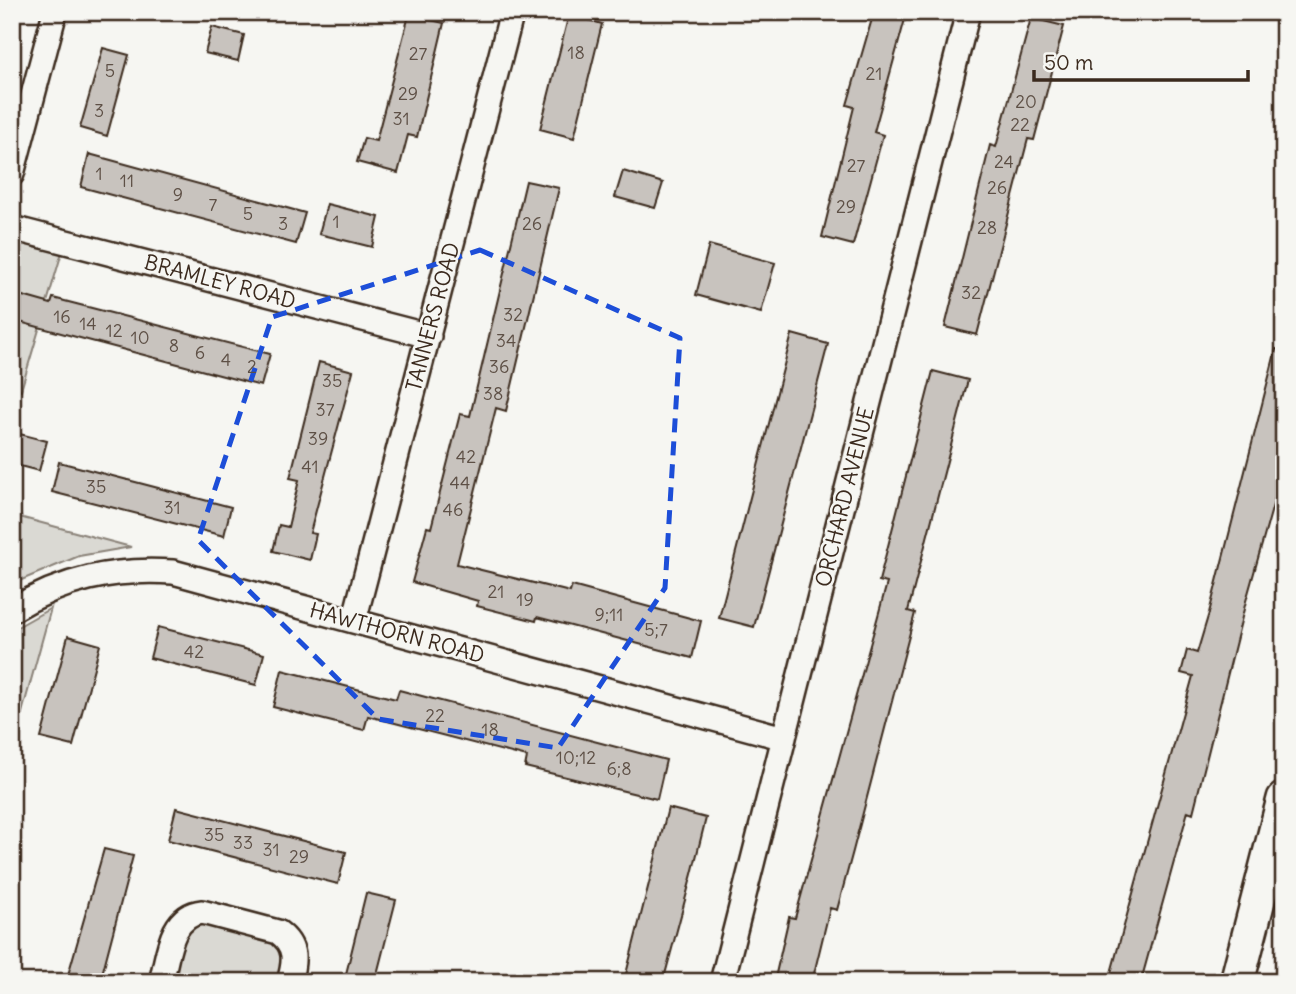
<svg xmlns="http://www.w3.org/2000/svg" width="1296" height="994" font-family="Delius,sans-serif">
	<rect width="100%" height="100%" fill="#f6f6f2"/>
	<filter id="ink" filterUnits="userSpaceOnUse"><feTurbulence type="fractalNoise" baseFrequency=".0143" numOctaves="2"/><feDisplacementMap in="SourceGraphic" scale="14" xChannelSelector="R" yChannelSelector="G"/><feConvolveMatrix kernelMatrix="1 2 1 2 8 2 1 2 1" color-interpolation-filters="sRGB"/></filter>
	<g filter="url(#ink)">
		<path fill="#dad9d3" stroke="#8a8278" stroke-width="2" d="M12,228L65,242L21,390L12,388Z
			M12,515L131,547L79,556L12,584Z
			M51,608L20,720L12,718V630Z
			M193,913L278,932L289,982H161Z"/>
		<path fill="#c8c3be" stroke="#3b2a1e" stroke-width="2" d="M874,12H907L874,132L883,135L853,245L822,237L854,107L847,105Z
			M569,14L602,24L574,138L540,129Z
			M409,15L444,23L417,137L408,135L398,173L357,162L364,138L376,141Z
			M1031,18L1064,26L1034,140L1028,139L977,335L945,327L990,145L996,147Z
			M212,27L244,35L238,61L205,53Z
			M103,48L129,55L107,136L80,128Z
			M89,154L305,213L296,244L81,187Z
			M623,171L663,183L655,208L615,197Z
			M526,181L559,188L506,411L496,408L457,564L570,592L572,586L701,621L692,658L537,617L536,621L477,606L478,601L412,582L427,527L431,528L460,414L470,416Z
			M327,204L379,217L372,247L319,234Z
			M709,245L775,263L761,313L696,295Z
			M12,293L51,304L53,298L270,354L261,386L12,320Z
			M792,334L828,344L754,627L719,618Z
			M1276,349L1284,350V466L1246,601L1193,813L1188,811L1141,981L1111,973L1193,676L1181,673L1187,650L1197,653L1209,613Z
			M319,362L353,371L310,533L316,534L310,560L273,551L279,525L288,527L299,480L290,478Z
			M933,371L968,380L908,611L915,613L853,851L837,910L830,908L812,982L775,978L789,917L795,918L887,583L879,581Z
			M12,432L47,441L39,471L12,464Z
			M59,462L231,507L224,536L52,492Z
			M158,627L264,654L256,685L150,658Z
			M68,636L100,645L73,746L41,738Z
			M282,670L396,699L399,690L666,760L657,799L525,767L527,757L368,716L364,730L273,707Z
			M176,808L346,852L338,884L168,840Z
			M668,808L706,818L692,874L663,982H624Z
			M104,849L133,856L100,982H66Z
			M366,893L396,900L386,939L375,982H344Z"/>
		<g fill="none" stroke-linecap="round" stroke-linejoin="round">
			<defs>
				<path id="street" d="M12,174L55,12
					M12,228L429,336
					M12,610C63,579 114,568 173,572L784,738
					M354,621L512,12
					M161,982C168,956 170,915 202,912L278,932C297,946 295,961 289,982
					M722,982L968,12"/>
				<path id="secondary" d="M1237,982L1284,799"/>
			</defs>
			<use href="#street" stroke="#3b2a1e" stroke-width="28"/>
			<use href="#secondary" stroke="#3b2a1e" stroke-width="38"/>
			<use href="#street" stroke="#f6f6f2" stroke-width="23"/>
			<use href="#secondary" stroke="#f6f6f2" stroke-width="33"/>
		</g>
	</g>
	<path fill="none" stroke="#1d4ed8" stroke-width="5" stroke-dasharray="14 9" stroke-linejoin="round" d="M480,250L680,338L665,588L558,748L378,719L198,540L272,317Z"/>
	<g text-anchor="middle" stroke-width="5" stroke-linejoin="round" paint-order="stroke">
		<g font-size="18" fill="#5e5046">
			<text x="576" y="59">18</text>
			<text x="418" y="60">27</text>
			<text x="110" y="77">5</text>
			<text x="874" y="80">21</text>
			<text x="408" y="100">29</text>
			<text x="1026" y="108">20</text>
			<text x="99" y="117">3</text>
			<text x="401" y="125">31</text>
			<text x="1020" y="131">22</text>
			<text x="1004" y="168">24</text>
			<text x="856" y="172">27</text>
			<text x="99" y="180">1</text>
			<text x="127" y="187">11</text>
			<text x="997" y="194">26</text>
			<text x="178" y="201">9</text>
			<text x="213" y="211">7</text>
			<text x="846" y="213">29</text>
			<text x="248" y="220">5</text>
			<text x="336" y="228">1</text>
			<text x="283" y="230">3</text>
			<text x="532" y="230">26</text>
			<text x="987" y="234">28</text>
			<text x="971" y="299">32</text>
			<text x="513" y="321">32</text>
			<text x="62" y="323">16</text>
			<text x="88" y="330">14</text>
			<text x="114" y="337">12</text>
			<text x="140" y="344">10</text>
			<text x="506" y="347">34</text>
			<text x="174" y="352">8</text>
			<text x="200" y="359">6</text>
			<text x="226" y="366">4</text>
			<text x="252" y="373">2</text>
			<text x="499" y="373">36</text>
			<text x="332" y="387">35</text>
			<text x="493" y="400">38</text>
			<text x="325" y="416">37</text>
			<text x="318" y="445">39</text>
			<text x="466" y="463">42</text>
			<text x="310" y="473">41</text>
			<text x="460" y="489">44</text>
			<text x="96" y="493">35</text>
			<text x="172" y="514">31</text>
			<text x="453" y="516">46</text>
			<text x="496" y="598">21</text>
			<text x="525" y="606">19</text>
			<text x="609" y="621">9;11</text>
			<text x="656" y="636">5;7</text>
			<text x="194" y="658">42</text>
			<text x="435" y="722">22</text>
			<text x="490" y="736">18</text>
			<text x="576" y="764">10;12</text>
			<text x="619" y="775">6;8</text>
			<text x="214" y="841">35</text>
			<text x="243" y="849">33</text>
			<text x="271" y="856">31</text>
			<text x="299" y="863">29</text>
		</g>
		<g font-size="21" fill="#3b2a1e" stroke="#f6f6f2">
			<text transform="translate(220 282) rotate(15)" y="7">BRAMLEY ROAD</text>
			<text transform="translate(433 317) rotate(-75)" y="7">TANNERS ROAD</text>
			<text transform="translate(845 497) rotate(-76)" y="7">ORCHARD AVENUE</text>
			<text transform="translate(397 633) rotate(15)" y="7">HAWTHORN ROAD</text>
		</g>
	</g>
	<rect width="1296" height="994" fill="none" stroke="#f6f6f2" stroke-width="42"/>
	<rect x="21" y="21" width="1254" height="952" fill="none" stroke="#3b2a1e" stroke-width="2.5" filter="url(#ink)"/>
	<path d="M1034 70v10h214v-10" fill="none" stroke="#3b2a1e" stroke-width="3.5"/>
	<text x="1044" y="70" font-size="21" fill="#3b2a1e" stroke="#f6f6f2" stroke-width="5" paint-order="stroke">50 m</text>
</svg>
